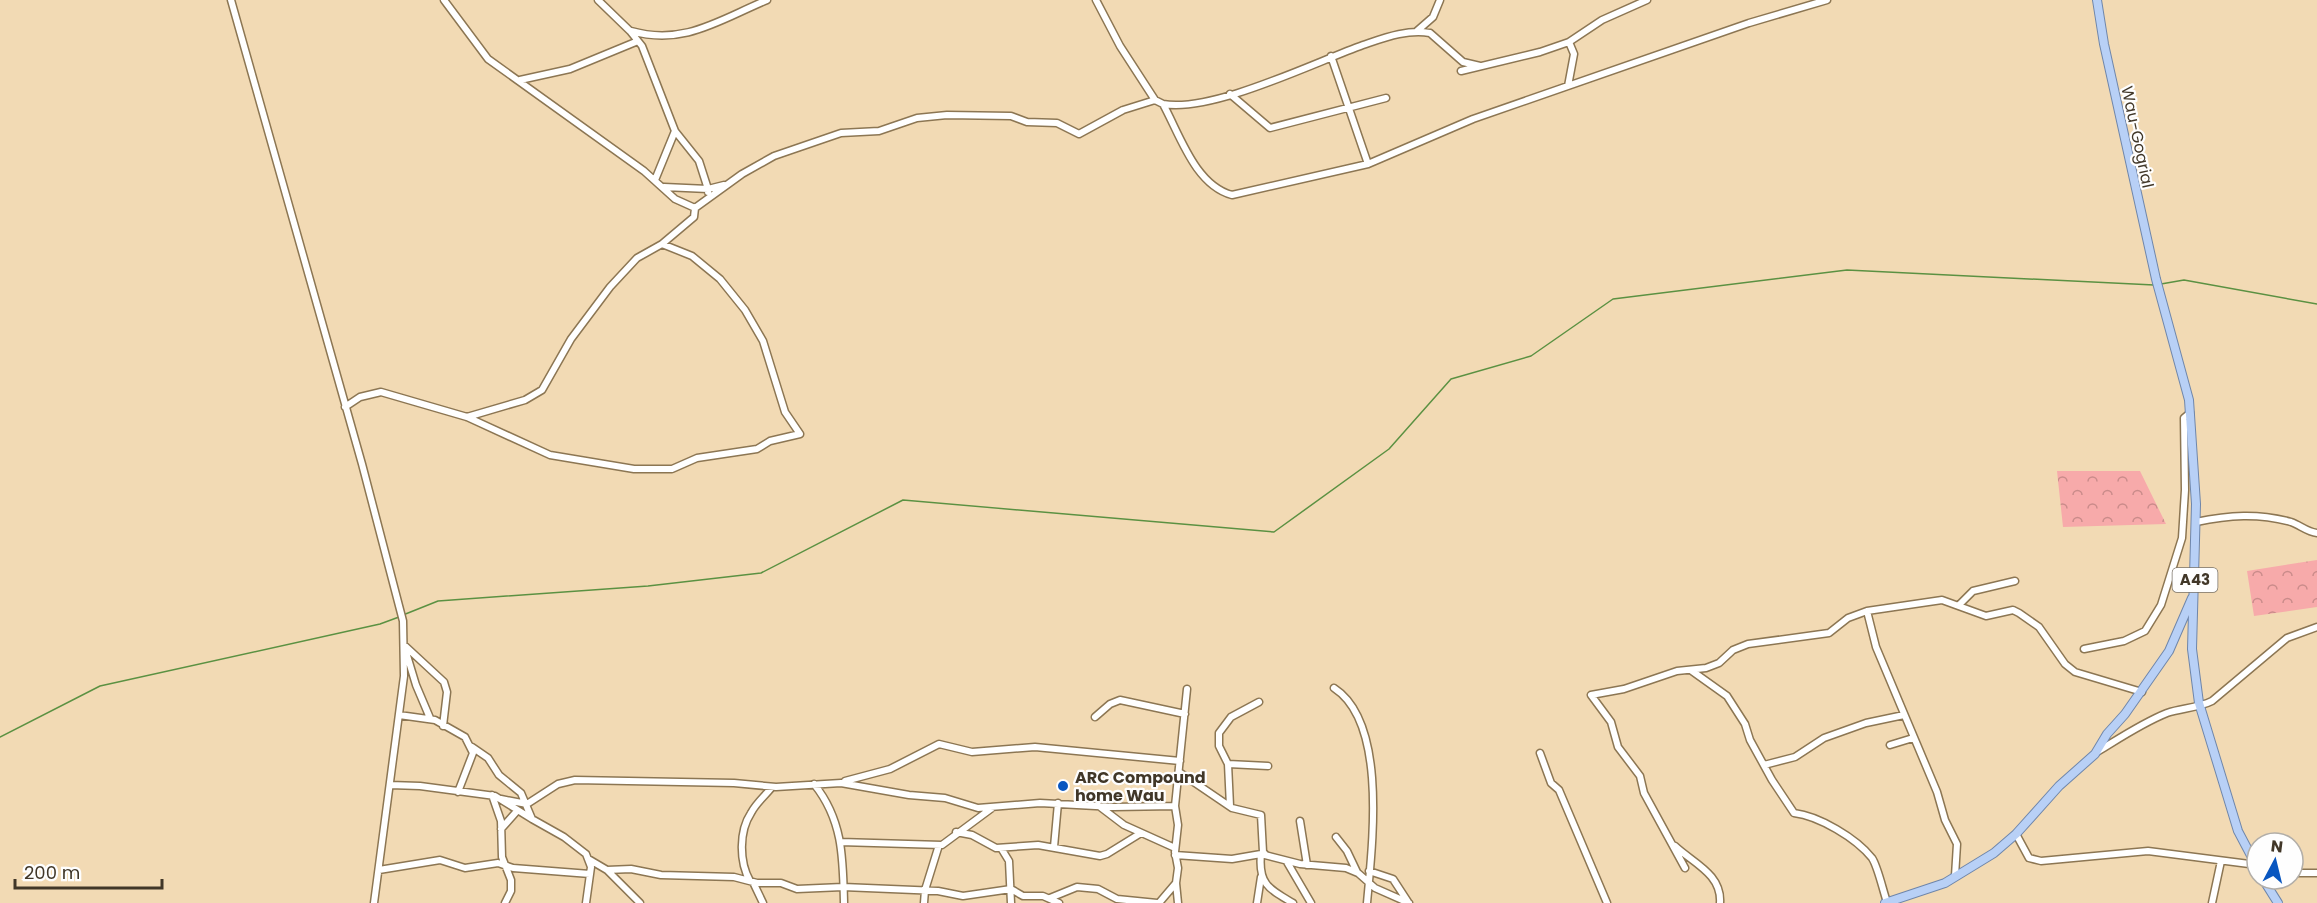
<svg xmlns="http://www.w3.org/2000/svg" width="2317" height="903" font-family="Poppins,sans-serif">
	<defs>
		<pattern id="forest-crowns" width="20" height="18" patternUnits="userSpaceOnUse" patternTransform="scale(1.5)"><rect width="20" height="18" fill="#f7aaaa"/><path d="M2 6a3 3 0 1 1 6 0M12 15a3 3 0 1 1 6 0" fill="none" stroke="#ca8b8a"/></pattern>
	</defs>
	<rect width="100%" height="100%" fill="#f2dab4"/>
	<path fill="url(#forest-crowns)" d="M2140,471L2166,524L2063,527L2057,471Z
		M2317,560V607L2254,616L2247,571Z"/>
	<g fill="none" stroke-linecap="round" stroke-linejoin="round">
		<path stroke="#5b9142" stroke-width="1.5" d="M2161,284L2184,280L2317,304
			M403,615L438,601L648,586L761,573L903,500L1274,532L1389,449L1451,379L1531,356L1613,299L1847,270L2154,285
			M0,737L100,686L380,624L399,617"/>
		<defs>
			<path id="minor" d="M231,0L362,464L403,621L404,676L374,903
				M444,0L488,59L644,171L675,199L695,208
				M598,0L630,31L642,46L675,131L699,161L708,189L724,185
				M1096,0L1120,46L1155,100L1163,104C1180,135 1195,185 1232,195L1368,164L1473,119L1749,23L1827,0
				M631,31C684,46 719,20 767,0
				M1417,31L1433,17L1440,0
				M1331,56L1368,164
				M1461,71L1540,52L1569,42L1602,20L1647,0
				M520,80L570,69L638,41
				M1568,86L1574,54L1569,42
				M1230,94L1270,128L1386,98
				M1163,104C1212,113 1313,63 1363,45C1384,38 1407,29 1430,33L1463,62L1480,66
				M655,180L675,131
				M664,187L708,189V192
				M662,244L694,217L695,208L742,174L774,156L841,133L879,131L917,118L947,115L1011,116L1027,122L1057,123L1079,134L1123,110L1155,100
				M345,407L360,397L381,392L467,417L550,455L634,469H672L697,458L757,449L770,441L800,434L785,412L763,341L745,310L720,279L692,256L662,244L637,258L610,287L571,339L542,390L525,400L467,417
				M2196,522C2229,515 2258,513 2291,522C2300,525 2307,532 2317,533
				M1959,605L1973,591L2015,581
				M1867,611L1876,647L1937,792L1945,820L1957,844L1955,876
				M404,645L444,682L447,692L443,726
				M2084,649L2124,641L2145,631L2161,605L2182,538L2185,490L2184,418L2190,413
				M406,652L416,685L430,718
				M1692,671L1727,696L1745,724L1750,740L1772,780L1794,813C1819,816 1856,838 1872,858C1878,867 1883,891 1887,902
				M1334,688C1388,723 1372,846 1367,903
				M399,715L435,720L465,737L473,753L458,792
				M1095,717L1110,704L1120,700L1185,714
				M1890,745L1913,738
				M472,747L488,758L499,775L521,793L532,819L564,837L586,854L591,867L586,903
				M2097,752C2120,738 2142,723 2167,713C2182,708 2198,708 2212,701L2287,638L2317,627
				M1540,753L1551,783L1559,790L1607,903
				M1228,764L1268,766
				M1764,765L1795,757L1824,738L1866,723L1904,715
				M1179,772L1232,808L1261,815L1263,852L1266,855
				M845,781L890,769L939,744L972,752L1035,747L1180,761
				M814,784C843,820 843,858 844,903
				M390,785L420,786L495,796L532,819
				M492,795L501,821L502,857L511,880V891L505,903
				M501,799L527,804L558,784L575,780L734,783L776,787L841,783L909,795L945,798L978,808L1040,803L1114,807L1175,806
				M1099,806L1124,825L1175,848
				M1230,806L1228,764L1219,746V733L1231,717L1259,702
				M1300,821L1307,865
				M501,829L517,811
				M956,832L972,835L996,848L1038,845L1100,856L1107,854L1141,833
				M2016,834L2029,858L2041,861L2148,851L2257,865
				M1336,837L1347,851L1357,872
				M840,842L942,845L992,808
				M1675,846C1693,863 1722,874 1720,903
				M1054,847L1058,803
				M1001,848L1009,861L1011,903
				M1261,854C1258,884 1269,889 1293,903
				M1175,855L1232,859L1261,854L1300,864L1346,868L1358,873L1375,888L1409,903
				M590,860L607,870L631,869L661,875L734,877L757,883H781L797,889L843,887L938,891L963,896L1011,889L1023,896H1043L1059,903
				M1287,862L1311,903
				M1685,868L1644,793L1640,776L1618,747L1611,722L1591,695L1624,689L1677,671L1706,668L1719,663L1733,650L1748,644L1829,633L1848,618L1867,611L1942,600L1986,616L2013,610L2019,613L2039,627L2065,664L2075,672L2142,692
				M379,870L440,860L465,868L498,863L513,868L590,874
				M607,870L640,903
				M1369,871L1393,879L1408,902
				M2293,873H2317
				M750,881C739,862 739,831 751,813C756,803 765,796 772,787
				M753,882L763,903
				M1050,898L1077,887L1098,889L1117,899L1157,903
				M924,903L925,890L939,845
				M1159,903L1176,883
				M1178,903L1176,883L1178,868L1175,852L1178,825L1175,806L1187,689
				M1257,903L1261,877
				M2212,903L2221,861"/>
			<path id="major" d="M2097,0L2104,44L2156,279L2189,400L2196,504L2192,649L2199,703L2238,831L2257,867
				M2263,879L2278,903
				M1885,903L1945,883L1994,853L2016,834L2059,786L2095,754L2107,734L2125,714L2169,651L2192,598"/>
		</defs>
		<use href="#minor" stroke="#8c7653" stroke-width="9"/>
		<use href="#major" stroke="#6f86aa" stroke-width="10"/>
		<use href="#minor" stroke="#fff" stroke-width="6"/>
		<use href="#major" stroke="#b8d0f6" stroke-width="8"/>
	</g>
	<circle fill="#0856c0" stroke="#fefefe" stroke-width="2" cx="1063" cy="786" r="6"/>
	<g text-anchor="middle" stroke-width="4.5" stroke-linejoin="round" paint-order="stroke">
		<rect fill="#fefefe" stroke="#7a7368" stroke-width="1.5" x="2172.5" y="568" width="45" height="24" rx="4.5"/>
		<g font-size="15" font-weight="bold" fill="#413728">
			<text x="2195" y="585">A43</text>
		</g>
		<g font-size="16" fill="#413728" stroke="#fefefe">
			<text transform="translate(2138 137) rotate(78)" y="6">Wau-Gogrial</text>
		</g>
		<g font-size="16" font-weight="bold" fill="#413728" stroke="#fefefe" text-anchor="start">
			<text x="1075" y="783">ARC Compound<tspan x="1075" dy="18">home Wau</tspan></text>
		</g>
	</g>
	<g transform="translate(2275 861) rotate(7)"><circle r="28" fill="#fefefe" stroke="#b2aea8" stroke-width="1.5"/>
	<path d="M0-4.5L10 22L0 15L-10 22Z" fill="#0856c0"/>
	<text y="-9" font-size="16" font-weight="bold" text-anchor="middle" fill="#413728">N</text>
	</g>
	<path d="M15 879v9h147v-9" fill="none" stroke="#413728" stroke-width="3"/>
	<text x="24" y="879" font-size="18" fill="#413728" stroke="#fefefe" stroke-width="4.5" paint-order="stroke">200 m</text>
</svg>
